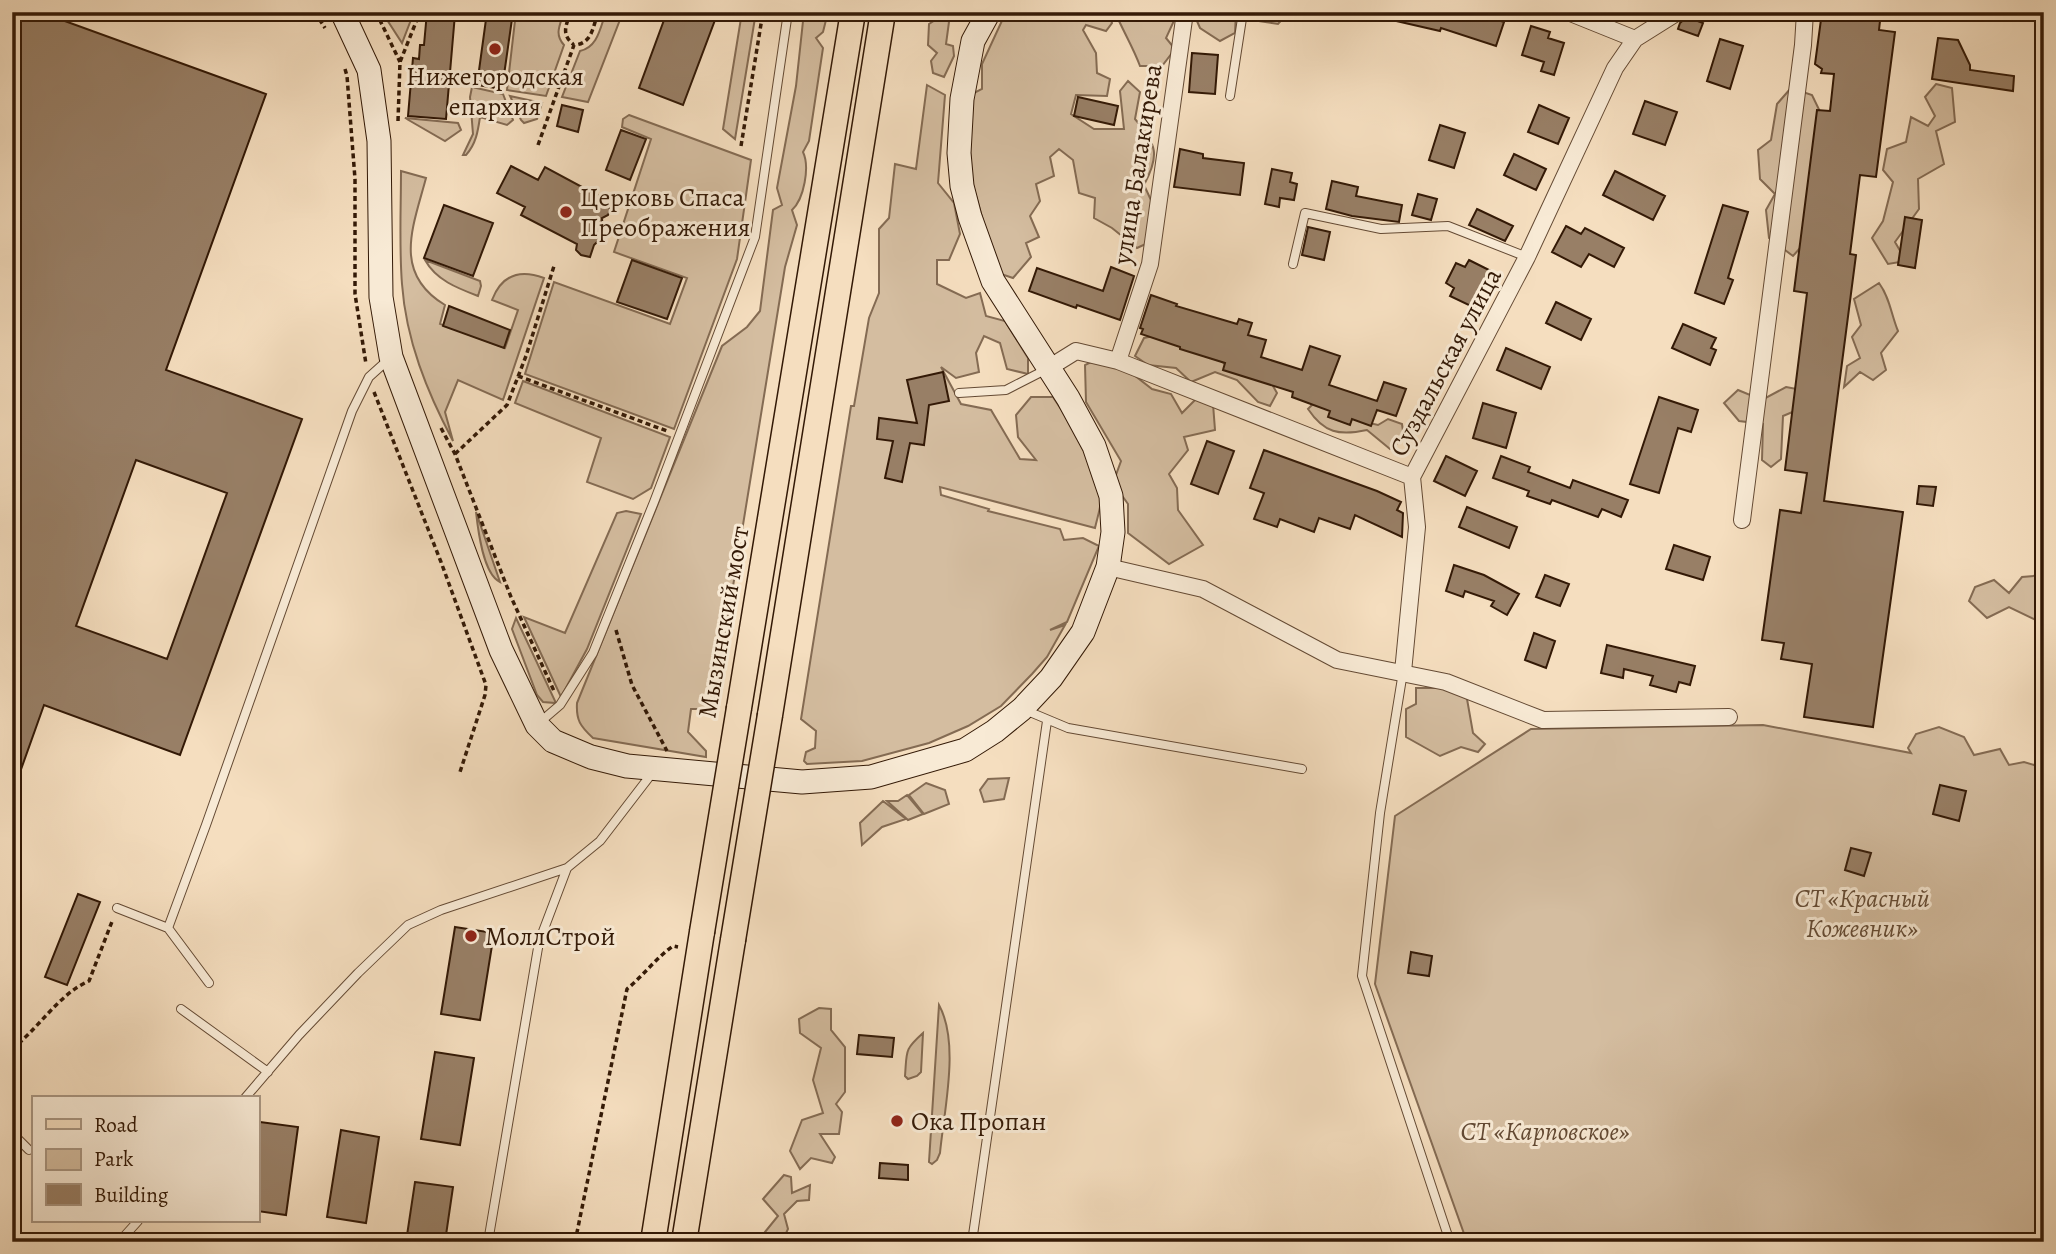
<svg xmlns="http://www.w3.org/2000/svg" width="2056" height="1254" font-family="Alegreya,serif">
	<rect width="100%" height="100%" fill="#f5debf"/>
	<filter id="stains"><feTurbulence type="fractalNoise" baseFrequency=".00286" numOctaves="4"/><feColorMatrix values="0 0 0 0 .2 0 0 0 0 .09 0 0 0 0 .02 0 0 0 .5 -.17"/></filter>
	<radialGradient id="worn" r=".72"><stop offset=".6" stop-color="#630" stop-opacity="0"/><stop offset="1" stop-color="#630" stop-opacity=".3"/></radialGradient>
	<path fill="#d4bda0" stroke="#846b53" stroke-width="2" d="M382,12H414L402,43Z
		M516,12H564C560,25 554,34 564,45L546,96L507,90Z
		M606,12H623L588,102L562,97L580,51C598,47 600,28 606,12Z
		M742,12H756L735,139L723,129Z
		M804,12H828L823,32L816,38L823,48L809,141L803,152C810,167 804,199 792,210L797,225L785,267L713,709H691L688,732L706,751V757L593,738C580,726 576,720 577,703L722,346L747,327L760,311L773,210L782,205L777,188L796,86Z
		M1006,12H1108L1112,23L1106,31L1086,25L1083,30L1096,53L1097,73L1110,79L1107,96L1076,95L1071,114L1094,129H1124L1120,91L1128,81L1140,92L1135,119C1157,145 1160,155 1144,185L1156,211L1150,242L1137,248L1112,228L1094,218L1095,198L1079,193L1073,160L1059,149L1050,157L1054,176L1036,184L1040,201L1030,216L1039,237L1026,243L1031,257L1013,278L998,273L972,182L968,119L970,95L982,89V64Z
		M1115,12H1178L1166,38L1175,49L1162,66H1140C1133,47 1123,31 1115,12Z
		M1193,12H1236L1235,33L1220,41L1200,28Z
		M1252,12H1289L1278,24L1259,21Z
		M943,15L949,22L946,44L953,46L954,56L944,77L933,73L931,61L937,53L928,45L929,24Z
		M1936,84L1952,88L1955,122L1936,131L1944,164L1918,179L1919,209L1895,242L1906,261L1888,264L1872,238L1883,221L1893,182L1883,170L1887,149L1906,142L1911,117L1928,126L1935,116L1925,97Z
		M927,85L945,95L938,183L954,203L960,234L949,260H937V284L966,298L980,293L986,316L1005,321L1028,358V374L1007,369L1000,343L984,336L976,353L979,372L956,378L941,367L961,404L991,410L1020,459L1036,460L1018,437L1016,415L1031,397H1053C1071,425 1104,466 1101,501C1100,510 1097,519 1095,528L940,487L941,495L989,509L988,511L1060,529L1064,540L1083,538L1099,546L1067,622L1050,630L1065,625L1047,657L1032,674L1001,706L968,726L929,743L862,761L807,764L804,761L806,752L815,748L816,731L801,719L851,406H854L869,318L879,293V229L889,218L895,164L916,169Z
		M472,87L503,94L513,120L507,125L480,117C478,131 476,144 466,155H463L473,134L470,97Z
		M1791,88L1812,95L1826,124L1809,238L1793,256L1769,238L1766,210L1775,194L1760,179L1758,150L1771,140L1777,104Z
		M510,96L542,103L537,119L524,123L521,120Z
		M629,115L751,160L737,259L674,429L525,374L554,282L670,324L687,278L614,252L651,139L622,127L623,119Z
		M405,118L458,123L461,130L445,141Z
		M401,171L426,178C413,227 392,273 445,305L440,324L505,348L518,310L492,300C502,274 520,269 544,278L503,400L458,380L445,412L453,441C427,392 406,340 402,284C399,247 401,208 401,171Z
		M425,260L480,281L481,286L478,296C457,288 436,280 425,260Z
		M1879,283C1890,298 1891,314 1898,331L1881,353L1886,370L1873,380L1860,372L1844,387L1847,366L1860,358L1852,337L1861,325L1854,299Z
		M1168,333L1213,353L1231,370L1261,365L1277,393L1270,406L1258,402L1237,380L1215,372L1191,382L1176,368L1148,365L1135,356L1144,338Z
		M1107,354L1152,389L1171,394L1182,413L1198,397L1213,404L1215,430L1184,437L1188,450L1169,474L1177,488L1178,510L1203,545L1169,564L1128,533V504L1113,483L1121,461L1086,402L1085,365Z
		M523,381L670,437L651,488L633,499L587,482L601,438L515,403Z
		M1786,387L1802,390V408L1783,416L1781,459L1771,467L1762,460L1763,424L1739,421L1724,403L1738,390L1762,400Z
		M1316,401L1365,422L1378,425L1388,419L1402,424L1404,438L1390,449L1367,430C1339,436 1324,433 1308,409Z
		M626,511L641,514L587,649L561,697L524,617L565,633L617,513Z
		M476,512L500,582C483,574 478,530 476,512Z
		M2044,575V624L2009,607L1987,618L1969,601L1975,587L1994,580L2009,593L2022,577Z
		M516,618L556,703L543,702L537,695L512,629Z
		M1416,688H1448L1467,699L1473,733L1485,744L1478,752L1461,747L1440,756L1406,737V709L1416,704Z
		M1763,725L1911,753L1908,748L1916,734L1939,727L1964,737L1974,755L2000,749L2009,765L2024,762L2044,768V1242H1467L1375,984L1395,816L1531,729Z
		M1009,778L1004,799L984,802L980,790L988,779Z
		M926,783L945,790L949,804L924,814L909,795Z
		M907,795L923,814L908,820L887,801H898Z
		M883,801L906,819L882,827L862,845L860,823Z
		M939,1005C960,1043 944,1110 940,1153L937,1160L932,1164L929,1162Z
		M819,1008L831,1009V1030L845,1047V1092L836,1104L842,1112L839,1134H820L835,1157L832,1163L811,1158L800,1169L790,1151L802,1120L823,1113L813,1080L821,1048L800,1033L799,1019Z
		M923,1033L921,1072L917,1076L908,1079L905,1076C907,1051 904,1050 923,1033Z
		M784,1175L791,1177L792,1193L810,1185L809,1200L797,1201L784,1214L788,1229L782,1242H770L765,1232L778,1216L763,1199Z"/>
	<path fill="#987f66" stroke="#331906" stroke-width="2" fill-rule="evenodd" d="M12,12H40L266,94L166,370L302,419L180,755L44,705L14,789H12ZM136,460L227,493L167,659L76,626Z
		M427,12L455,14L446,119L408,116L413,58L419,59L420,45H424Z
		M487,12H513L502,89L477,85Z
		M667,12H695L715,20L683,105L639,88Z
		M1384,12H1475L1504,22L1496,46L1441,28L1440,31L1383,18Z
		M1822,12H1881L1879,30L1895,32L1876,177L1860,175L1850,254L1856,255L1824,501L1903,512L1873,727L1804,717L1812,664L1781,659L1784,643L1762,640L1780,510L1801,513L1807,473L1785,470L1807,293L1794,291L1817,110L1830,111L1834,74L1821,73L1822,69L1815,64Z
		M1687,17L1703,23L1698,36L1678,29L1680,23Z
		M1531,26L1550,32L1548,38L1564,43L1554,75L1541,71L1544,62L1522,55Z
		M1938,38L1958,40L1970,65V70L2014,76L2013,91L1932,79Z
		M1720,39L1743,46L1730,89L1707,81Z
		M1192,53L1218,55L1215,94L1189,92Z
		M1078,97L1118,106L1114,125L1074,116Z
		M1645,101L1677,112L1665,145L1633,134Z
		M562,105L583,110L578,132L557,126Z
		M1539,105L1569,118L1558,144L1528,132Z
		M1440,125L1465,133L1454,168L1429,160Z
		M621,130L646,139L630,180L606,170Z
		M1180,149L1203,154V158L1244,163L1240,195L1174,187Z
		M1514,154L1546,169L1536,190L1504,175Z
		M511,166L538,180L545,167L608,201L610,210L608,215L602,218L603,236L594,245L590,257L581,255L576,250L577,244L521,215L525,207L497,193Z
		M1272,169L1292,173L1290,182L1297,184L1294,200L1280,198L1279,207L1265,204Z
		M1615,171L1665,196L1653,220L1603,195Z
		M1332,181L1358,187L1356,196L1402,205L1399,222L1352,216L1326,209Z
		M1418,194L1437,199L1431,220L1412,215Z
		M444,205L493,223L473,276L424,258Z
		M1723,205L1748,212L1728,278L1733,280L1724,304L1695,293Z
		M1477,209L1513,226L1505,241L1469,225Z
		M1905,217L1922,220L1915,268L1898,265Z
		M1566,226L1581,234L1585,228L1624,248L1614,267L1589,254L1581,267L1552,252Z
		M1308,227L1330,232L1324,260L1302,255Z
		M632,260L682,278L667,319L617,302Z
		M1469,260L1493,272L1475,308L1450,296L1454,288L1446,283L1456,263L1465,267Z
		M1111,267L1134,276L1120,320L1077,305L1076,308L1029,291L1037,268L1103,291Z
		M1151,295L1177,304L1176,306L1237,324L1239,319L1252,323L1248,335L1266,340L1261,357L1302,370L1310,346L1340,356L1329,385L1377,401L1384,382L1406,389L1396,416L1377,410L1371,426L1352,419L1350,425L1328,417L1330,411L1292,397L1293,392L1223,370L1225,363L1180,349V347L1141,334L1143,329L1140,328Z
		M1556,302L1591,319L1581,340L1546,323Z
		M449,306L510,330L504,348L443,326Z
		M1683,324L1716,338L1711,348L1716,350L1710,365L1672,348Z
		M1506,348L1550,367L1541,389L1497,370Z
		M943,372L949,401L929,405L924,445L910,443L902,482L885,478L893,441L877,439L879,418L917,423L907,380Z
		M1659,397L1698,410L1691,432L1678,428L1659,493L1630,484Z
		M1483,403L1516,413L1506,448L1473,438Z
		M1207,441L1234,451L1218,494L1191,484Z
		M1264,450L1377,491L1401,502L1397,510L1403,513L1402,537L1355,515L1350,529L1319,518L1314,532L1280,519L1277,527L1254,519L1264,493L1250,488Z
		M1446,456L1477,471L1465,496L1434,481Z
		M1501,456L1530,467L1528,472L1570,488L1573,480L1628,500L1621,517L1602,509L1598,517L1552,500L1550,504L1527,496L1529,491L1493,478Z
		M1919,486L1936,487L1933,506L1917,504Z
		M1467,507L1517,527L1509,548L1459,527Z
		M1674,545L1710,557L1703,580L1666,569Z
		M1454,565L1484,575L1519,594L1507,615L1491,606L1494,601L1465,591L1463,597L1446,591Z
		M1545,575L1569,584L1560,606L1536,597Z
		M1534,633L1555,641L1546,668L1525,660Z
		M1607,645L1695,666L1690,685L1679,682L1676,692L1650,685L1653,676L1624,669L1623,678L1601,673Z
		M1940,785L1966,791L1959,821L1933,814Z
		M1851,848L1871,853L1864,876L1845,870Z
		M78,894L100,902L67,985L45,977Z
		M455,927L494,933L480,1020L441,1014Z
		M1411,952L1432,956L1429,976L1408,973Z
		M859,1035L894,1038L892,1057L857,1054Z
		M435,1052L474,1058L460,1145L421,1139Z
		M260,1122L298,1127L286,1215L257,1211V1140Z
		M341,1130L379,1137L366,1223L327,1217Z
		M880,1163L908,1165V1180L879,1178Z
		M415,1182L453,1187L445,1242H406Z"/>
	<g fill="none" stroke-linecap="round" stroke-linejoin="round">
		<defs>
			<path id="lane" d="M1230,96L1243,12
				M1293,264L1305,213L1381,229L1448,226L1527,257
				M959,393L1006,390L1047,369
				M1403,672L1380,813L1362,976L1450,1242
				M1025,710L1068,728L1302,769
				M539,723L560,705L593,653L654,502L755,237L788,12
				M117,908L168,928L209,983
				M168,928L206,825L352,411L369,377L389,359
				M181,1009L268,1072
				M245,1098L299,1035L358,973L408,925L441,910L567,868
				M12,1133L29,1150
				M119,1242L138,1221
				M488,1242L539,942L567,868L600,841L653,772
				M972,1242L1047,721"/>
			<path id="street" d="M1568,12L1635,39
				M1118,361L1150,264L1185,12
				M1047,369L1076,351L1118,361L1412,477
				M1412,477L1527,257L1615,68L1635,39L1678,12
				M1742,520L1803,45L1805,12
				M1108,567L1203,589L1337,660L1446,682L1543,720L1729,717
				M1403,672L1417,527L1412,477"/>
			<path id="secondary" d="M342,12L369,70L379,141L381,297L391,357L501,650L537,725L553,741L591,757L627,766L802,782L871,777L965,750L995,731L1022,709L1051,678L1083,632L1108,567L1113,532L1111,496L1094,446L1068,398L993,281L970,217L962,186L959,153L962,99L973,41L989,12"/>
			<path id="primary" d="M739,708L853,12
				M770,715L883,12
				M653,1242L702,932
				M684,1242L733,940"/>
		</defs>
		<use href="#lane" stroke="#644a34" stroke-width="10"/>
		<use href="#street" stroke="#644a34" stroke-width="18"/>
		<use href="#secondary" stroke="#331906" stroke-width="25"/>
		<use href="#primary" stroke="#331906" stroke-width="27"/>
		<path stroke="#331906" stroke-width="3.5" stroke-dasharray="5 3.5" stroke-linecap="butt" d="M315,12L325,28
			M376,12L400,62
			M571,12C566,25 561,34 573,44
			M345,69L347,76L355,179V294L366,364
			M398,121L400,62L420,12
			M538,145L574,45C592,44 593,27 598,12
			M741,146L763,12
			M518,376L667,431
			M374,392L441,562L486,685L485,695L460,772
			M441,428L455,454L511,597L554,691
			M455,454L507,405L526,356L554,266
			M616,630L632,685L667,751
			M12,1049C38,1029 60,993 89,981L113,919
			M575,1242L627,989C643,976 656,958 673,946L678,947"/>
		<use href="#lane" stroke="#f8ead5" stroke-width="8"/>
		<use href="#street" stroke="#f8ead5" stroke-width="16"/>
		<use href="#secondary" stroke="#f8ead5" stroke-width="23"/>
		<use href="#primary" stroke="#f5debf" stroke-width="24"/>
		<defs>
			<path id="primary-bridge" d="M702,932L739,708
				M733,940L770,715"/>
		</defs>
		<use href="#primary-bridge" stroke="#331906" stroke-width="27" stroke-linecap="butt"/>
		<use href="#primary-bridge" stroke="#f5debf" stroke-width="24"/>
	</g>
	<g fill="#8f2418" stroke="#f8ead5" stroke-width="2.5">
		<circle cx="495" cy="49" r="7"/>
		<circle cx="566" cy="212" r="7"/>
		<circle cx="471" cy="936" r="7"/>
		<circle cx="897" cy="1121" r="7"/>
	</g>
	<g text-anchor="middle" stroke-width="6" stroke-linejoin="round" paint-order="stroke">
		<g font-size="26" fill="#331906" stroke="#f8ead5" text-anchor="start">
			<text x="495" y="85" text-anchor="middle">Нижегородская<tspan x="495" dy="30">епархия</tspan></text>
			<text x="580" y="206">Церковь Спаса<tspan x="580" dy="30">Преображения</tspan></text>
			<text x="485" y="945">МоллСтрой</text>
			<text x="911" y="1130">Ока Пропан</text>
		</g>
		<g font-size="26" fill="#331906" stroke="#f8ead5">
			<text transform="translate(1137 164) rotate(-81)" y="9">улица Балакирева</text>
			<text transform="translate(1445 362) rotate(-62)" y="9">Суздальская улица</text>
			<text transform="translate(723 622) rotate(-80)" y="9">Мызинский мост</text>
		</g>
		<g font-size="26" font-style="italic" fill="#634a34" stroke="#f8ead5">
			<text x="1862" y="907">СТ «Красный<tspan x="1862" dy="30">Кожевник»</tspan></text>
			<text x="1545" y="1140">СТ «Карповское»</text>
		</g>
	</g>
	<rect width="2056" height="1254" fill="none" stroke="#f5debf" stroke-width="42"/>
	<rect x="14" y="14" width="2028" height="1226" fill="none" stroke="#331906" stroke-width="3.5"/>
	<rect x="21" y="21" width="2014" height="1212" fill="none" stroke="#331906" stroke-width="2"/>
	<rect x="32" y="1096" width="228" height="126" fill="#f8ead5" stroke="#a99682" stroke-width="2"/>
	<rect x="46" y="1119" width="35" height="10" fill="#f5debf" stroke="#a99682" stroke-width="2"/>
	<text x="94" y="1132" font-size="21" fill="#331906">Road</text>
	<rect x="46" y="1149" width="35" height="21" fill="#d4bda0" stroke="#a99682" stroke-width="2"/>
	<text x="94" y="1166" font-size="21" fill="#331906">Park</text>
	<rect x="46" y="1184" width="35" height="21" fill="#987f66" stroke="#a99682" stroke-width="2"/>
	<text x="94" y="1202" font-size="21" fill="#331906">Building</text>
	<rect width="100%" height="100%" filter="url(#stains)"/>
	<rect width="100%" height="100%" fill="url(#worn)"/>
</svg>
